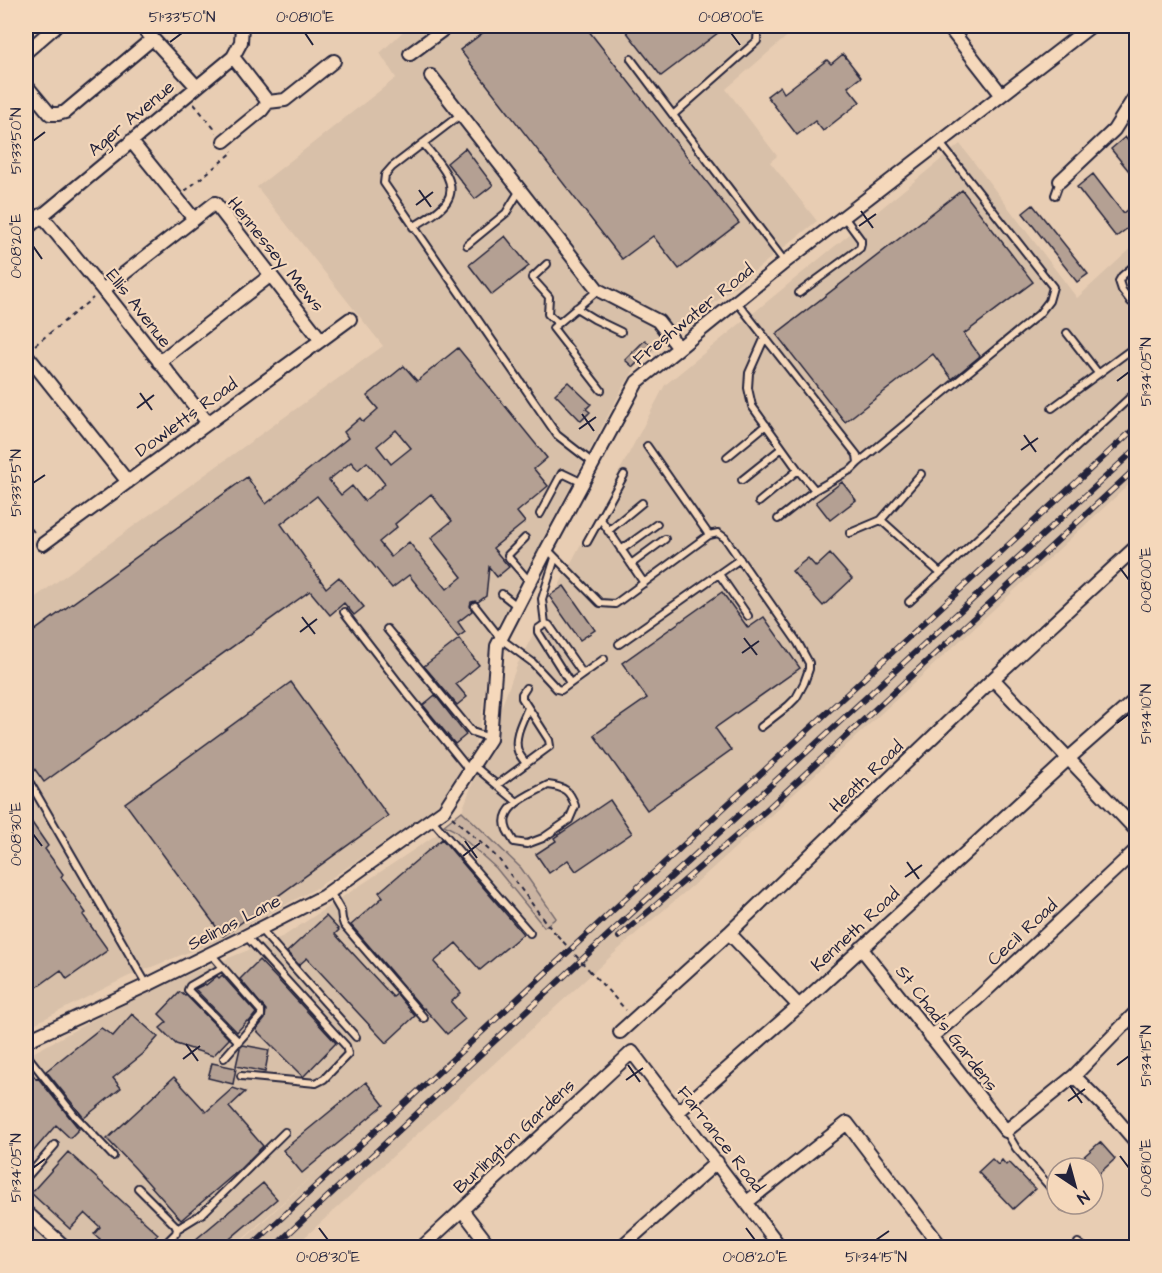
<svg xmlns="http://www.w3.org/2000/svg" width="1162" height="1273" font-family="'Architects Daughter',sans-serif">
	<rect width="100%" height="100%" fill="#e8cdb3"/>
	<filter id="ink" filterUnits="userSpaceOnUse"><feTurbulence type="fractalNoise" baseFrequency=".0167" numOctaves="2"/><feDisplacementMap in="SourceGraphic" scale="12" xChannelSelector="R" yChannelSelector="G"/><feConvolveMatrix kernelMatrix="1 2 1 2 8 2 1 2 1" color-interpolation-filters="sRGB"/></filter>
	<g filter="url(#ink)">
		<path fill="#d8c0a9" d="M409,26H799L726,89L777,156L770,162L817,221L638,364L623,387L491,638L481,721L470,765L459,780L430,812L315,889L221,939L127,977L26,1028V604L383,346L257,187L396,78L380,53Z
			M960,144L1077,298L1136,244V478L769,817L705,875L632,937L294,1247H236L318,1170L234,1247L26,1248V1058L29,1055L146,991L284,936L448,827L454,830L496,868L544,927L556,917L521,868L462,811L518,663L665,385Z"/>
		<path fill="#cbb4a2" stroke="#766b6e" stroke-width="1.5" d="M462,811L521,868L556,918L544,927L496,868L454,830L444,825Z"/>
		<path fill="#b4a093" stroke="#22223b" stroke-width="1.5" fill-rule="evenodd" d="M492,26H585L739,223L679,269L653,236L622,259L460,50Z
			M622,26H727L661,76Z
			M843,54L861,77L848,87L860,102L823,131L815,121L797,135L767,96L780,86L784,93L827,60L831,64Z
			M1125,137L1137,152V181L1111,149Z
			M465,148L493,185L475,199L447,163Z
			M1093,174L1123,213L1137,202V221L1116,237L1077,187Z
			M962,190L1033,282L964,334L980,356L952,379L933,354L845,422L776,334Z
			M1033,205L1088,274L1077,282L1023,213Z
			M505,236L529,266L492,295L469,265Z
			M645,340L653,347L633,367L625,360Z
			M458,348L547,458L534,469L548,486L517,512L525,522L493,548L509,567L497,577L489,567L486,596L478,602L475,601L471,602L470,606L472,611L458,622L465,632L458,637L409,575L392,588L317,496L281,524L326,588L339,577L364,607L354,615L344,603L330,615L310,591L44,782L26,757V637L247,477L266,504L348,438L344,432L360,418L363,422L378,409L367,396L404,366L417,381ZM396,430L411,448L391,464L377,446ZM351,462L358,470L367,462L385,484L364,501L352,486L341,495L329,480ZM431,494L452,521L431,538L462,577L447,589L409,542L391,557L379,542L397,527L395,524Z
			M568,382L591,404L586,409L590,412L581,421L555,394Z
			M842,482L856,500L830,520L816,502Z
			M830,554L852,579L823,606L792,571L808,558L816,567Z
			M564,586L595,630L580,640L549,596Z
			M722,592L748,628L764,617L800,668L715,728L731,750L647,810L594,735L647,698L622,663Z
			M459,639L479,665L456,684L467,697L457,705L424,666Z
			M291,682L388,816L223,936L125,803Z
			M435,695L466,735L455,744L423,705Z
			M610,800L632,833L576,871L568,860L549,873L536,854L556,841L554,838Z
			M26,814L48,846L45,849L63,874L61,877L86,913L83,915L108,950L67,979L61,970L26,995Z
			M442,839L523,934L480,970L456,943L434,962L461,993L451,1002L465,1019L447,1034L424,1008L423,1009L351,925L383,897L379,892Z
			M326,916L339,930L335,934L393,997L397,994L415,1016L386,1043L307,958L299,965L287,952Z
			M259,960L281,983L336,1043L303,1077L256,1030L265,1019L266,1010L240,979Z
			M222,975L256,1013L249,1022L247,1021L237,1032L195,989L205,984L206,985L217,976L219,978Z
			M180,992L185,996L186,995L229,1039L213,1056L176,1044L160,1028L167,1022L159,1014Z
			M132,1014L158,1037L143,1054L113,1078L121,1088L84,1118L46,1071L101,1028L113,1036Z
			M243,1045L269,1050L265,1072L236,1066L240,1048Z
			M212,1063L236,1068L233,1084L208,1078Z
			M31,1072L36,1079L38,1078L79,1129L70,1138L56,1125L26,1160V1077Z
			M174,1077L206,1112L233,1088L245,1092L229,1107L263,1146L238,1171L181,1220L135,1168L107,1139Z
			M366,1082L384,1105L302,1173L283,1150Z
			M1100,1142L1115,1159L1093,1179V1168H1071Z
			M68,1152L158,1234L146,1248H132L127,1243L122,1248H92L100,1239L94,1234L100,1227L85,1213L70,1229L31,1193Z
			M992,1159L998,1165L1002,1160L1006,1165L1009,1162L1035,1189L1013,1209L978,1172Z
			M263,1183L277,1199L219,1248H202L195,1240Z"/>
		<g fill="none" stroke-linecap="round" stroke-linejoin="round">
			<defs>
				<path id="lane" d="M758,26L757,41L673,115L785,262
					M631,59L673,115
					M1127,109L1136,115
					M460,115L392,167L385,175L384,183L557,435L593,463
					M1055,195L1060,181
					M413,227C424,220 440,212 447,201C460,181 434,158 423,143
					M467,245L506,213L520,190
					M547,264L532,278L549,297L548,314L558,323
					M598,290L553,328L601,390
					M799,293L860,248L861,244V240L844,217
					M737,302L857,455L858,463L852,469L815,490
					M1131,302L1122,290L1119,281L1122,276L1136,264
					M576,308L594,319L621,332
					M1067,333L1098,373
					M765,337L749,373L748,388L752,406L798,470L815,490L778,519
					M1052,408L1136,346
					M647,446L709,535
					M727,457L766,425
					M858,463L1039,314L1049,301L1053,287L940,143
					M742,480L782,448
					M759,502L798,470
					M540,514L562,473L583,483
					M600,518L644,583
					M881,520L940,573
					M608,531L642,503
					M850,533L881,520L921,474
					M525,538L508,555L509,558L529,581
					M587,542L624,475
					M548,550L600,603L615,604L709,535L718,533L725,538L798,643L809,663V669L804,683L796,698L788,706L761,727
					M621,550L657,524
					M631,564L665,539
					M719,574L748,616
					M502,594L517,606
					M909,602L1136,392
					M475,606L501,639L532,662L557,689L561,690L604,659
					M344,612L405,691L465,765L468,773
					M545,624L542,599L555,558
					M387,629L472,732L490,738
					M619,644L740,559
					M570,683L538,632V629L545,624L549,625L583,674
					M526,764C524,760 519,755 518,751C513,737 523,720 528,708
					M473,765L516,801
					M26,776L147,985
					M497,785L550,746L549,740L522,698V694L526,688
					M548,785C564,787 570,790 575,806L569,820L543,838L527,844L514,842C512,838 509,834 507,830C497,806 532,794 548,785Z
					M432,820L530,933
					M330,892L341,911L342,919L344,925L424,1018
					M260,929L356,1037
					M211,954L261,1011V1016L224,1058
					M223,967L190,986L188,990L239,1042
					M26,1054L75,1116L113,1156
					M241,1076L316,1083L324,1079L348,1054L346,1046L246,936
					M1006,1131L1016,1148L1057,1195
					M26,1178L55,1145
					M138,1188L175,1225L177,1229L176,1233L161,1248
					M1064,1207V1204
					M177,1229L203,1213L285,1132
					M1078,1243L1085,1248"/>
				<path id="street" d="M141,26L197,87
					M948,26L1001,94
					M26,52L56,26
					M410,54L448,26
					M233,57L268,102
					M431,76L598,290L658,321L679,348
					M26,85L50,114H58L65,112L152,39
					M131,141L194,219
					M224,141L262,110L268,102L285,100L334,61
					M1060,181L1114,130L1136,95
					M41,215L103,290L208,423
					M26,229L233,57L241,42L242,26
					M103,290L215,203L321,340
					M26,354L128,482
					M159,362L271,275
					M43,544L350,319
					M993,679L1136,830
					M729,933L799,1006
					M861,948L1006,1131L1074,1076L1136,1012
					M620,1032L729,933L993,679L1136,547
					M931,1037L977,999L1136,850
					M26,1041L147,985L246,936L324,896L444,810L490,739L497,646L547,549L637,382L785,262L1091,26
					M1074,1076L1111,1113L1136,1142
					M678,1112L799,1006L1069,758L1136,699
					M747,1202L847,1123L942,1248
					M462,1210L491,1248
					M26,1212L66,1248
					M421,1248L632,1052L781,1248
					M620,1248L717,1162"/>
			</defs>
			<use href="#lane" stroke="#22223b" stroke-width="10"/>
			<use href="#street" stroke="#22223b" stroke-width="16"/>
			<path stroke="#22223b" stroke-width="2" stroke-dasharray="4.5 4.5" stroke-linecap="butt" d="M194,104L217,132
				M185,191L233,152L232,151
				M35,345L93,298
				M26,521L36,535
				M452,817L498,858L547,924L557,935
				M589,970L626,1010"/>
			<use href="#lane" stroke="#f5d8bb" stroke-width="6"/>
			<use href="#street" stroke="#f5d8bb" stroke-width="12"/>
			<defs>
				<path id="rail" d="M619,937L764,812L1136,468
					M249,1248L610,913L1136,427
					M273,1248L620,924L1136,449"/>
			</defs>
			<use href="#rail" stroke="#22223b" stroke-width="6"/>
			<use href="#rail" stroke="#f5d8bb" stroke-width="4" stroke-dasharray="11" stroke-linecap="butt"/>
			<path stroke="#22223b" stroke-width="2" stroke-dasharray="4.5 4.5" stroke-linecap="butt" d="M557,935L589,970"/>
		</g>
	</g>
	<path fill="none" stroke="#22223b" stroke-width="2" d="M305,33L313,45M731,33L740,45M170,42L182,33M33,141L45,132M419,190L431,207M416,205L433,192M861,211L873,228M859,226L876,214M33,246L42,259M1117,381L1129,372M140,393L152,410M137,408L154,395M582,414L594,431M579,429L596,417M1024,435L1036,452M1021,450L1038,438M33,483L45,475M1120,568L1129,580M302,617L315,634M300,632L317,619M744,638L757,655M742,653L759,641M1117,723L1129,714M33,834L42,846M465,841L477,858M463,856L480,843M907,862L919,879M905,877L922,865M186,1044L198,1061M183,1059L200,1046M628,1065L640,1082M1117,1065L1129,1056M626,1080L643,1068M1070,1086L1082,1103M1068,1101L1085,1089M1120,1156L1129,1168M33,1168L45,1159M319,1228L328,1240M746,1228L755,1240M876,1240L889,1231"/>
	<g text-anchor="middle" stroke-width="4.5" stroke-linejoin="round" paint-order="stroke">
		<g font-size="18" fill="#22223b" stroke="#f5d8bb">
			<text transform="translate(131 118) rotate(-40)" y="6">Ager Avenue</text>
			<text transform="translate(276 254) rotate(51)" y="6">Hennessey Mews</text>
			<text transform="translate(139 308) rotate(52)" y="6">Ellis Avenue</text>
			<text transform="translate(693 314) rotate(-39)" y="6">Freshwater Road</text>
			<text transform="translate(186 417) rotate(-36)" y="6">Dowletts Road</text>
			<text transform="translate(866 776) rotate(-44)" y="6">Heath Road</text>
			<text transform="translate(234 922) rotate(-27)" y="6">Selinas Lane</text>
			<text transform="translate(855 929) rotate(-43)" y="6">Kenneth Road</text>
			<text transform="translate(1022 932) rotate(-43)" y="6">Cecil Road</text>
			<text transform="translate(947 1028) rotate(52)" y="6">St Chad's Gardens</text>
			<text transform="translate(514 1136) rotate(-43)" y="6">Burlington Gardens</text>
			<text transform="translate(721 1139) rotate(52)" y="6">Farrance Road</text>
		</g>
	</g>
	<rect width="1162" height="1273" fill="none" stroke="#f5d8bb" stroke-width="66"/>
	<g transform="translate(1075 1186) rotate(144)"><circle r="28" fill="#f5d8bb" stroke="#a18f88" stroke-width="1.5"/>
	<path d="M0-4.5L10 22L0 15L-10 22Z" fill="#22223b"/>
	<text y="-9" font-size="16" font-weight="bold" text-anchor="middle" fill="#22223b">N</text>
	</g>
	<rect x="33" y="33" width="1096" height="1207" fill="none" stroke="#22223b" stroke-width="2"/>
	<g font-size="15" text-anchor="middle" fill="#22223b">
		<text x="182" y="22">51°33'50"N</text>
		<text x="305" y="22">0°08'10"E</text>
		<text x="731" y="22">0°08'00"E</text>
		<text transform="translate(16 141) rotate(-90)" y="5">51°33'50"N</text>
		<text transform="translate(16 246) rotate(-90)" y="5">0°08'20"E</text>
		<text transform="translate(1146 372) rotate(-90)" y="5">51°34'05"N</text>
		<text transform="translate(16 483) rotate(-90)" y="5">51°33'55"N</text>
		<text transform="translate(1146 580) rotate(-90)" y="5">0°08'00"E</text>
		<text transform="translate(1146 714) rotate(-90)" y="5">51°34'10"N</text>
		<text transform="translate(16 834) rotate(-90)" y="5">0°08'30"E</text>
		<text transform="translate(1146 1056) rotate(-90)" y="5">51°34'15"N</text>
		<text transform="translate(1146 1168) rotate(-90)" y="5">0°08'10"E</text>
		<text transform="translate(16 1168) rotate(-90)" y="5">51°34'05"N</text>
		<text x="328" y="1262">0°08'30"E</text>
		<text x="755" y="1262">0°08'20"E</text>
		<text x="876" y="1262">51°34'15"N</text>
	</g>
</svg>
